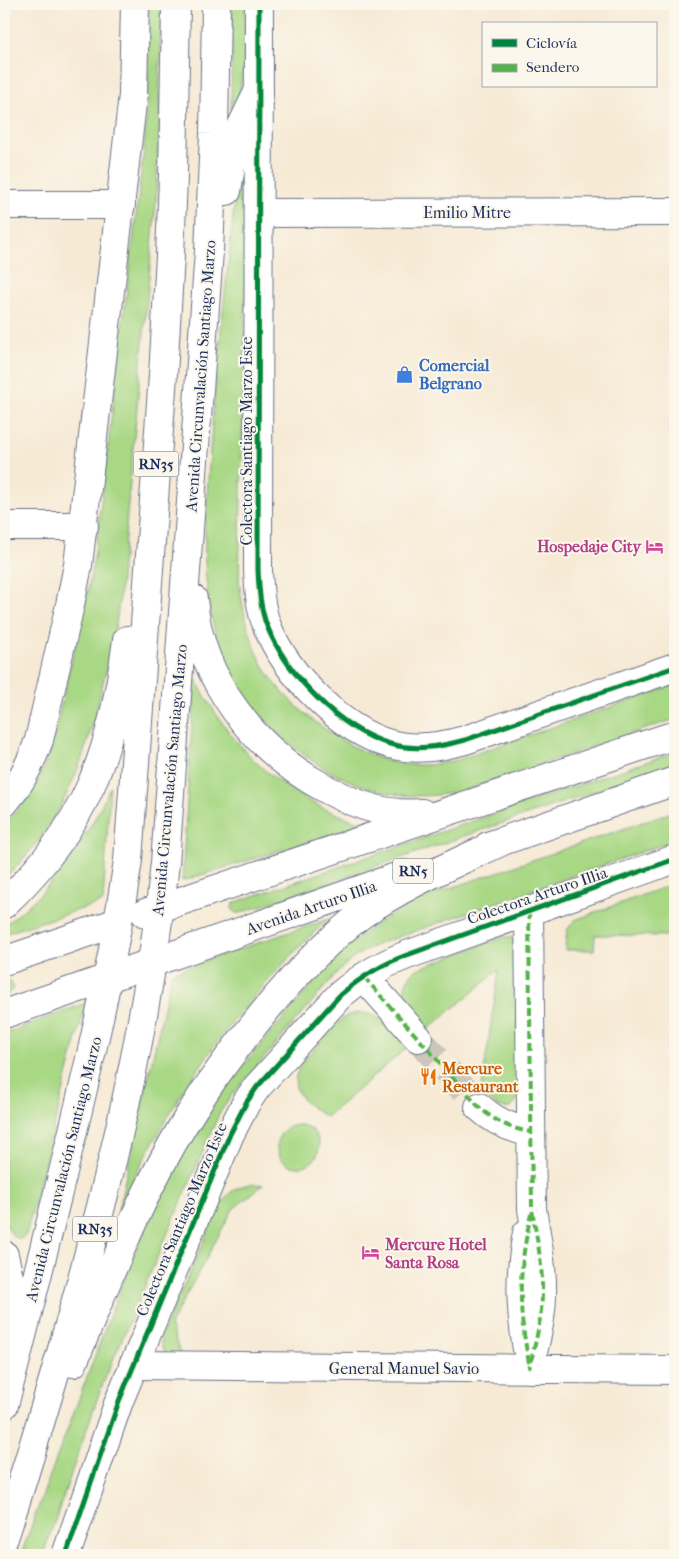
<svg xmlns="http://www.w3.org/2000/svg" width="679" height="1559" font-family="'IM FELL French Canon',serif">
	<rect width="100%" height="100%" fill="#fbf7ec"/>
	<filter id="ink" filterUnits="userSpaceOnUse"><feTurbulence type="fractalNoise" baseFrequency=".02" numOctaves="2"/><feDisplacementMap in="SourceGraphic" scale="10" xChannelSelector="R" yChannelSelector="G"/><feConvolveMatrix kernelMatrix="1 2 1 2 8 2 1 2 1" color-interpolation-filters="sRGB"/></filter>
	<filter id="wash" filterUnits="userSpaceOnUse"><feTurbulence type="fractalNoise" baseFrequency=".0096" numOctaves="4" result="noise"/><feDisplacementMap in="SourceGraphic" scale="20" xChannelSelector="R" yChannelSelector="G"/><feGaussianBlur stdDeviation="1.12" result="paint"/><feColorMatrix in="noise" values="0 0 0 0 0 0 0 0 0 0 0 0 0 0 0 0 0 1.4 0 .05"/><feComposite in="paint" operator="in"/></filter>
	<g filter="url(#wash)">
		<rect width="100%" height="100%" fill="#f6ead5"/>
		<path fill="#a9d885" stroke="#628472" d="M149,4H161L159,127L156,202L119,601C116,630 109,658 102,687C90,737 78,780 50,824C37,845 20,862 4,880V825L20,807L35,787L50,753L87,596L95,552L144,150L148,96Z
			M232,4H245L244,66L240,90L231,126Z
			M249,142L239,581C243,613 250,643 267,672C291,710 352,754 396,763C417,767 436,765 457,760L675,685V719L462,791C438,796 413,798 389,793C301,775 225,697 210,610C200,557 207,503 210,450C214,394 220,339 226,283C230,251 232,217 237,185C240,171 245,156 249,142Z
			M195,678C234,752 284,800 366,824L182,881Z
			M675,752V764L240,913H236L232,909L233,904L236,902Z
			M110,787L103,902L4,934V925C52,891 87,840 110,787Z
			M675,811V840L381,943C364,950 350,959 337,973L232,1095L219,1114L101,1388L43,1555H21C44,1490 69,1426 93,1361C122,1283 151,1205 195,1133C220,1092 251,1056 282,1020C308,989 333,958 364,933C383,919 404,907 425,897Z
			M675,883V936L595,935L594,950H565L567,930L575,920Z
			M328,919C280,965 234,1016 196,1072C166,1116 141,1163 118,1211L172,972Z
			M504,937H512L517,940L519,1095C510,1121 493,1104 481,1092L499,970L426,1031C412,1012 391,989 417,969Z
			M4,979C9,979 13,983 13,988L10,992L4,996Z
			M86,1003L26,1235L21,1239C10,1239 8,1226 4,1218V1034Z
			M356,1013C380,1011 393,1030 409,1046L326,1117C317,1111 308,1106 301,1097C287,1078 302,1062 316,1047C323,1039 331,1030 339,1022L346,1016Z
			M277 1146a21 21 0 1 1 42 0a21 21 0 1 1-42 0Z
			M257,1184L263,1185L233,1209L170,1325L182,1358L167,1355C160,1347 159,1340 163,1331L220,1206C229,1190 240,1184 257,1184Z"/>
	</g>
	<g filter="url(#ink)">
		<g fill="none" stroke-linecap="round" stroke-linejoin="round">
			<path stroke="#cac5bd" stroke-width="28" stroke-dasharray="28 14" stroke-linecap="butt" d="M418,1038L479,1107"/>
			<defs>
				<path id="minor" d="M4,205H121
					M259,213L675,212
					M4,526H84
					M529,911L532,1209C536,1235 542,1260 542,1285C543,1314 536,1341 529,1369
					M364,977L418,1038
					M479,1107C494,1121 511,1129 531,1132
					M527,1349C520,1307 519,1275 527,1233
					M133,1365L675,1370"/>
				<path id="tertiary" d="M259,4L258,570C259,589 260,608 267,626C286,673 340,730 390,744C415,751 440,747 465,740L675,667
					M4,803C20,785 31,763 39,740L70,605L78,565L133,95L135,4
					M66,1555L119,1401L230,1134L246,1103L257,1087L340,995C360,978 382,964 407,955L675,859"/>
				<path id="primary" d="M4,961L118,922
					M4,1014L108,978"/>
				<path id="trunk" d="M227,191L234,148L242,125L259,90
					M193,599C200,682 256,752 328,790C358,806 388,816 422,813
					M488,846L675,781
					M4,904C88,825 112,752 127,640
					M145,913L675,735
					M108,978L405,874
					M4,1255L13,1295L17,1332
					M73,1363C109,1277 143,1187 194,1108C215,1074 240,1042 265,1011C294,976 325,942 361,915C405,884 456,863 505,840
					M4,1405C20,1346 34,1288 49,1229C79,1107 110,985 128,860L163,375L170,256L173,176L176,4
					M4,1538C28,1465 50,1391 71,1318C113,1169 149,1017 165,863L209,251L214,134L216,4"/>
			</defs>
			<use href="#minor" stroke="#687088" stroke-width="30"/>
			<use href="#tertiary" stroke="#687088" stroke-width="30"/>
			<use href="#primary" stroke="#687088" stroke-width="30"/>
			<use href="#trunk" stroke="#687088" stroke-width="30"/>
			<use href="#minor" stroke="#fff" stroke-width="28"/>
			<use href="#tertiary" stroke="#fff" stroke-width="28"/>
			<use href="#primary" stroke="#fff" stroke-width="28"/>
			<use href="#trunk" stroke="#fff" stroke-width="28"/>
			<path stroke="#55b248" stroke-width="4" stroke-dasharray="8 4" stroke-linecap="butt" d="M529,911L532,1209C536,1235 542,1260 542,1285C543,1314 536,1341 529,1369
				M364,977L479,1107C494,1121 511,1129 531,1132
				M529,1363C525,1341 521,1320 521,1298C520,1270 525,1242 531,1214"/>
			<defs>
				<path id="cycleway" d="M259,4L258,570C259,589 260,608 267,626C286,673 340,730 390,744C415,751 440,747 465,740L675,667
					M66,1555L119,1401L230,1134L246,1103L257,1087L340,995C360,978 382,964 407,955L675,859"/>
			</defs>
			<use href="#cycleway" stroke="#fbf7ec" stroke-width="8"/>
			<use href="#cycleway" stroke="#00873e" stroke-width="5"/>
		</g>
	</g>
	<defs>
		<symbol id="shop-bare" viewBox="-9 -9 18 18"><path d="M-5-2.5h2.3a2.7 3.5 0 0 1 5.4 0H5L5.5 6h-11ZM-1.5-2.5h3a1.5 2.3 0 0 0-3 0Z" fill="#3f7fe0" stroke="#fbf7ec" stroke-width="2.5" paint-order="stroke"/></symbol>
		<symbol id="hotel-bare" viewBox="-9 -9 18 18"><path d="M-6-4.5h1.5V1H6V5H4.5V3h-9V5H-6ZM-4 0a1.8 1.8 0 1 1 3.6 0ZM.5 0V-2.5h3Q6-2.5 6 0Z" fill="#d1479c" stroke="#fbf7ec" stroke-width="2.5" paint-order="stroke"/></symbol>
		<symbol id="restaurant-bare" viewBox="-9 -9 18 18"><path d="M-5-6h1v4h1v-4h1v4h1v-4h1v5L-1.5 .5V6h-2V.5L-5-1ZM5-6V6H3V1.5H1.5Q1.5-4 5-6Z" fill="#e8710a" stroke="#fbf7ec" stroke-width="2.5" paint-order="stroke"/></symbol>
	</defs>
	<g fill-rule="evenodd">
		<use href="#shop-bare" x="392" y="362" width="25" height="25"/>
		<use href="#hotel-bare" x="642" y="534" width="25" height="25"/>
		<use href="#restaurant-bare" x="416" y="1064" width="25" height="25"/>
		<use href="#hotel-bare" x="358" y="1240" width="25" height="25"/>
	</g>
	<g text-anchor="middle" stroke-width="4" stroke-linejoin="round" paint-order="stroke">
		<g fill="#fbf7ec" stroke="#5e6b89" stroke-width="1">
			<rect x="133.5" y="451.5" width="45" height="25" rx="4"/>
			<rect x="393" y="858.5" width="40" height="25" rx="4"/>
			<rect x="72.5" y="1216.5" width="45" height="25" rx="4"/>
		</g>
		<g font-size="15" font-weight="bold" fill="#1b2f5e">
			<text x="156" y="469">RN35</text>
			<text x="413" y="876">RN5</text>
			<text x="95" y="1234">RN35</text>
		</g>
		<g font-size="16" fill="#1b2f5e" stroke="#fbf7ec">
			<text x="467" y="218">Emilio Mitre</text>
			<text transform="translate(200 376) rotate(-86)" y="6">Avenida Circunvalación Santiago Marzo</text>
			<text transform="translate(246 441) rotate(-90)" y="6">Colectora Santiago Marzo Este</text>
			<text transform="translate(169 780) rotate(-85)" y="6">Avenida Circunvalación Santiago Marzo</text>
			<text transform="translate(537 895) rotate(-19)" y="6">Colectora Arturo Illia</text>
			<text transform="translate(311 907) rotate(-19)" y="6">Avenida Arturo Illia</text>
			<text transform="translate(63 1169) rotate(-76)" y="6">Avenida Circunvalación Santiago Marzo</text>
			<text transform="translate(181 1219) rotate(-67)" y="6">Colectora Santiago Marzo Este</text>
			<text x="404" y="1374">General Manuel Savio</text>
		</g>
		<g font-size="16" font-weight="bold" fill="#366cbe" stroke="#fbf7ec" text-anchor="start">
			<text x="419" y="371">Comercial<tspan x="419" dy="18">Belgrano</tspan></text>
		</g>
		<g font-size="16" font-weight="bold" fill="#b23c85" stroke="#fbf7ec" text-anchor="end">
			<text x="641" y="552">Hospedaje City</text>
			<text x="385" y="1250" text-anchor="start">Mercure Hotel<tspan x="385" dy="18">Santa Rosa</tspan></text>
		</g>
		<g font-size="16" font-weight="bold" fill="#c56008" stroke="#fbf7ec" text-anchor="start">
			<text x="442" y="1074">Mercure<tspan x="442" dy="18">Restaurant</tspan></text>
		</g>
	</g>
	<rect width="679" height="1559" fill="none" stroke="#fbf7ec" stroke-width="20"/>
	<rect x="482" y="22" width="175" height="65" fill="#fbf7ec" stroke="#a1a7b3"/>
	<rect x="492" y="39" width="25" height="8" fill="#00873e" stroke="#a1a7b3"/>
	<text x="526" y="48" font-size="15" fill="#1b2f5e">Ciclovía</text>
	<rect x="492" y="64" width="25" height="8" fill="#55b248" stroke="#a1a7b3"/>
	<text x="526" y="72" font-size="15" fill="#1b2f5e">Sendero</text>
</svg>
